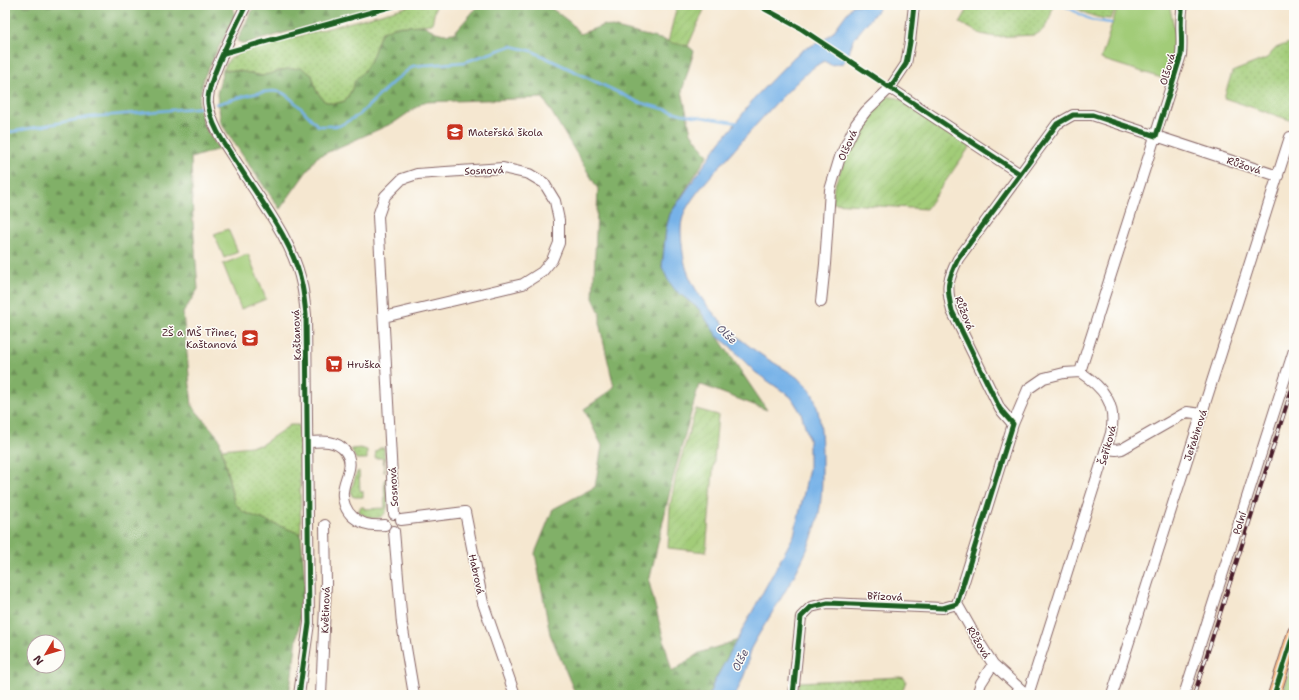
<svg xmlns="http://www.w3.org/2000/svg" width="1299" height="700" font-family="'Shantell Sans',sans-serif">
	<defs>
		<pattern id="grass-dots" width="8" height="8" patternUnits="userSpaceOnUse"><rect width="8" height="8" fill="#a2cc78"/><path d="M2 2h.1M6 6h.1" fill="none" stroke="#8daf68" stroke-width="1.8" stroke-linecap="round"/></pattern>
		<pattern id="forest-firs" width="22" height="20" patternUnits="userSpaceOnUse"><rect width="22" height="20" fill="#81b068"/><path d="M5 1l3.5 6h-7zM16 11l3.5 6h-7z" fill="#6c8f56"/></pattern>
		<pattern id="garden-furrows" width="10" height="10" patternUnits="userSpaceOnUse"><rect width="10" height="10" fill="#a2cc78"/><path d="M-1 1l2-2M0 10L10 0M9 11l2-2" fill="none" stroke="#8daf68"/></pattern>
	</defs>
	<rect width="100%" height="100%" fill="#fdfcf7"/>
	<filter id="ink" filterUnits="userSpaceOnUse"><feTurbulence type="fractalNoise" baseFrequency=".025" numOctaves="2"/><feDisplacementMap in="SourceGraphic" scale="8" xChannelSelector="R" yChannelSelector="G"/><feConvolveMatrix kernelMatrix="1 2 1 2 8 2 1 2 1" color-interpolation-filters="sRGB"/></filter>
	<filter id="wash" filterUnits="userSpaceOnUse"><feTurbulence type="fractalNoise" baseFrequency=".012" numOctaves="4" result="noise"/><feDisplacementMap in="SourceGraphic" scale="16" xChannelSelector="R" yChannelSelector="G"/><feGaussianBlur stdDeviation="0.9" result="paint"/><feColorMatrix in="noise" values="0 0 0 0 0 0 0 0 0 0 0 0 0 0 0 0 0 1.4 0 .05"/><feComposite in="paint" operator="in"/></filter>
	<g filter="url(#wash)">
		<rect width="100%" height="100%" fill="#f5e7d0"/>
		<path fill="url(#grass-dots)" stroke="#767652" d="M414,5H436L432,24L394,27L381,33L371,60L364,71L356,79L351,91L345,101L334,104L324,101L316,90L312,75L287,69L262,76L240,71L223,70L229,59L244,51Z
			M970,5H1053C1051,17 1047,30 1035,35L995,37L981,34L960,23Z
			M1072,5H1117L1111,19C1098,19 1082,13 1072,5Z
			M1294,41V118L1290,120L1224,98L1232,72L1267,58L1276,48Z
			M290,425H299L301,534L243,512L234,502L222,449L261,445Z
			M361,448L367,450V459H356L351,449Z
			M380,448H384L385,472H384L383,458H375L376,451Z
			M359,471L360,491H363V497H355L352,496L351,490L357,472Z
			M384,480H386C387,493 394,520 372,518C367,517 362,515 358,511L360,510V507H364V509L385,508Z
			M900,677L904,678L906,681L901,695H858L798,692L799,682Z"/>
		<path fill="url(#forest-firs)" stroke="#66684a" fill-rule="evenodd" d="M5,5H233L235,15L204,77L198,105L204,126L219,149L191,158L193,223L198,289L183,313L192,406L219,438L234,502L243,512L301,534L305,583L289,695H5ZM34,642H58V666H34Z
			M255,5H386L244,44L237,41Z
			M479,5H516L529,8L540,5H547L571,23L580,34L604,25L688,46L694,51L682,91L691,133L708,155L670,214L666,229L662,267L687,300L699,309L767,410L699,384L673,478L649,582L672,672L699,653L738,640L714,682L709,695H576L550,634L535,553L553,509L595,487L602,446L584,409L602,397L614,387L600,327V313L593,298L598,189L543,98L424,102L395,122L317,157L280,209L247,162L221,123L217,94L223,70L240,71L262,76L287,69L302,68L312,75L316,90L324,101L334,104L345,101L351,91L356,79L364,71L371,60L381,33L394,27L423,25L436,32L444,34L454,33Z"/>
		<path fill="#a2cc78" stroke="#767652" d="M1118,5H1162L1170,8L1178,47L1168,80L1101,59Z
			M228,229L238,252L224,258L214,234Z
			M248,254L266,299L241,309L223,264Z
			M1294,656V695H1282Z"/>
		<path fill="url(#garden-furrows)" stroke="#767652" d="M677,5H706L688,46L668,42Z
			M885,96L898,98L971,145L926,209L832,203L834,187L858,125Z
			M696,409L718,415L706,552L668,548L670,507L676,475Z"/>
		<path fill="#77b2e8" stroke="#60688a" d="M853,5H881L876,12L853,40L848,57L843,63L831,65L824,61C812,67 801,78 791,88C769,109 749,133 729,156C716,170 687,201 683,217C680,226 681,235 682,244C683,256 685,267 690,278C704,309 735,337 763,356C782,369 810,379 816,403C822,423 822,444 822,464C822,483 822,504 817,522C804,568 774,607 751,648C748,654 749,661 747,667C744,676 740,686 735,695H709L714,682L794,535L803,497L809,468V439L801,413L791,397L755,372L741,358L730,346L717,336L699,309L675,290L668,280L662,267L666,229L670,214L720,142L732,128L755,97L795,56L806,48L824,40L833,32Z"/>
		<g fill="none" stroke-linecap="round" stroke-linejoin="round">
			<path stroke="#77b2e8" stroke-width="2.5" d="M1063,5L1091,20L1111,23
				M216,104C232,100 265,88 280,92C290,94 310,118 318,126H339L359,115L392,83L413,66L465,62L511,46L532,51L638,102L682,114L739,123
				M5,133L90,117L206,107"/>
		</g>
	</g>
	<g filter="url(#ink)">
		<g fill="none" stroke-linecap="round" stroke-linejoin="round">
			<defs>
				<path id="minor" d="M246,5C236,27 206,82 208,103C211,128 229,150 242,171C264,205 294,244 302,285C304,295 305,305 306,315L309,623L299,695
					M890,88L1020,174
					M821,302L825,264L830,190L840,157L856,124L866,111L890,88L906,64L910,42L914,5
					M384,317L523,284L542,272L552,260L559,243V220L555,201L544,183L529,174L503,168L417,174L402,179L385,196L378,216L394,514
					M1013,424L1028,389L1044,378L1064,373L1080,372
					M308,442C315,442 322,441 329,442C335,443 341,446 345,451C356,465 344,477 343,492C342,501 346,511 353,517C362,525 374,526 385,525
					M1107,449L1116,450L1122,449L1187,412L1202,414
					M401,520L465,512L483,603L515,695
					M394,531L402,624L414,695
					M321,695L326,584L325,525
					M793,695L801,617L811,607L828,603L943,608L957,604
					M977,695L981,683L993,664
					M1027,695L993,664L974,634L957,604L1013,424L1000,409L952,311C946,287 947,281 958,259L1057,124L1073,115H1092L1278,176
					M1028,695L1111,433C1117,404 1104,388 1080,372L1181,55C1183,38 1179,22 1183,5
					M1112,695L1290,137L1294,139
					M1184,695L1294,350"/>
				<path id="major" d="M1274,695L1294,632"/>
			</defs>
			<use href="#minor" stroke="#866565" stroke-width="12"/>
			<use href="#major" stroke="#866565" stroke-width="14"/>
			<use href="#minor" stroke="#fff" stroke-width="10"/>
			<use href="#major" stroke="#f7bd88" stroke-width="12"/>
			<defs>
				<path id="rail" d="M1194,695L1294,382"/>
			</defs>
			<use href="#rail" stroke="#4a1f2b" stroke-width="4"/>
			<use href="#rail" stroke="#fdfcf7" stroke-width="2.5" stroke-dasharray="8" stroke-linecap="butt"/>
			<defs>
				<path id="cycleway" d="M246,5C236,27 206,82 208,103C211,128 229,150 242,171C264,205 294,244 302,285C304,295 305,305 306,315L309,623L299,695
					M761,5L765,9L800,28L1020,174
					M224,53L397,5
					M890,88L906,64L910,42L914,5
					M793,695L801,617L811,607L828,603L943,608L957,604L1013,424L1000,409L952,311C946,287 947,281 958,259L1057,124L1073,115H1092L1156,136L1181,55C1183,38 1179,22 1183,5
					M1274,695L1294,632"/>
			</defs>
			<use href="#cycleway" stroke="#fdfcf7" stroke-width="8"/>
			<use href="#cycleway" stroke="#1b5e20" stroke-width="5"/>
		</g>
	</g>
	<defs>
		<symbol id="school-square" viewBox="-11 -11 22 22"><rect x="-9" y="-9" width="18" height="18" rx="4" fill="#c8321e" stroke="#fdfcf7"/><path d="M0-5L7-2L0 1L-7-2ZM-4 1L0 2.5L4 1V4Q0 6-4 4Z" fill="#fff"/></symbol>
		<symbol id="supermarket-square" viewBox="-11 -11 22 22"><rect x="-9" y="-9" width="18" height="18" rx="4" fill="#c8321e" stroke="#fdfcf7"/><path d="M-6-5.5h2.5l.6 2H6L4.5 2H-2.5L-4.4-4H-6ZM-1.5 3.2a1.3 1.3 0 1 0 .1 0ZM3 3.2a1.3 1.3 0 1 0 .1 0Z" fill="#fff"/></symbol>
	</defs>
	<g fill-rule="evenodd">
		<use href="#school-square" x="445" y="122" width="20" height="20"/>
		<use href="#school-square" x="240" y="328" width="20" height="20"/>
		<use href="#supermarket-square" x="324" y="354" width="20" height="20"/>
	</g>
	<g text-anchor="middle" stroke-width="3" stroke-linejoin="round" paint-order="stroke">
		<g font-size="10" fill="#4a1f2b" stroke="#fdfcf7">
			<text transform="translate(1167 69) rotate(-74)" y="4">Olšová</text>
			<text transform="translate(847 145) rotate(-66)" y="4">Olšová</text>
			<text transform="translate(1244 165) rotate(18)" y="4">Růžová</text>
			<text transform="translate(484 170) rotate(-2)" y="4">Sosnová</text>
			<text transform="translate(965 313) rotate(68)" y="4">Růžová</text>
			<text transform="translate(296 335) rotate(-92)" y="4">Kaštanová</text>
			<text transform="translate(1195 435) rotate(-72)" y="4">Jeřabinová</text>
			<text transform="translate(1107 445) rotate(-75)" y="4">Šeříková</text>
			<text transform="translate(393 487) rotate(-93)" y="4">Sosnová</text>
			<text transform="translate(1239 523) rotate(-72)" y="4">Polní</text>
			<text transform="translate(477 574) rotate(78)" y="4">Habrová</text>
			<text transform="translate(885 596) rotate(2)" y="4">Břízová</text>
			<text transform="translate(325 610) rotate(-88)" y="4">Květinová</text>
			<text transform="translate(979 642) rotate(59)" y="4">Růžová</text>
		</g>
		<g font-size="10" fill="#4a1f2b" stroke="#fdfcf7" text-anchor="start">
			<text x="468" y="136">Mateřská škola</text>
			<text x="237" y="336" text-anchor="end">ZŠ a MŠ Třinec,<tspan x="237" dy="12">Kaštanová</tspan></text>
			<text x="347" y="368">Hruška</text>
		</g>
		<g font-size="11" font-style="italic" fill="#5a526d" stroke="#fdfcf7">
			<text transform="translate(727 334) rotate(44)" y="4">Olše</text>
			<text transform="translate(740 660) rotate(-64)" y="4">Olše</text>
		</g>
	</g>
	<rect width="1299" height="700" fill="none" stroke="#fdfcf7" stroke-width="20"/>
	<g transform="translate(46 654) rotate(232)"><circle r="19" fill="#fdfcf7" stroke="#b5a4a5"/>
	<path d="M0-3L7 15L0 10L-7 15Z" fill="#c8321e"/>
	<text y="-6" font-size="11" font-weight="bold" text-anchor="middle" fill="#4a1f2b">N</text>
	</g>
</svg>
